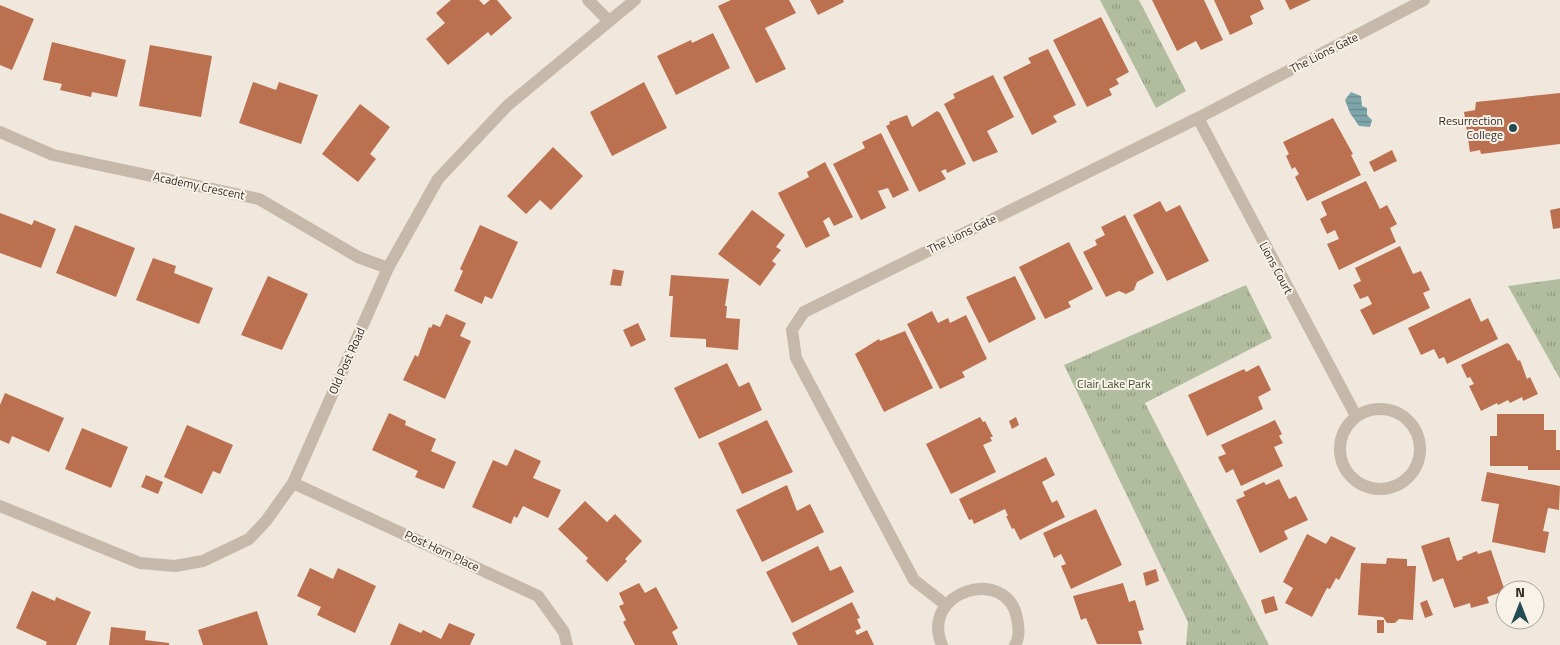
<svg xmlns="http://www.w3.org/2000/svg" width="1560" height="645" font-family="'Titillium Web',sans-serif">
	<defs>
		<pattern id="grass-tufts" width="24" height="20" patternUnits="userSpaceOnUse" patternTransform="scale(1.25)"><rect width="24" height="20" fill="#b1bd9e"/><path d="M3 7l-1-3M5 7V3M7 7l1-3M15 17l-1-3M17 17v-4M19 17l1-3" fill="none" stroke="#919a81"/></pattern>
		<pattern id="water-rules" width="6" height="5" patternUnits="userSpaceOnUse" patternTransform="scale(1.25)"><rect width="6" height="5" fill="#7ea6aa"/><path d="M0 2.5h6" fill="none" stroke="#68888a"/></pattern>
	</defs>
	<rect width="100%" height="100%" fill="#f0e8dd"/>
	<path fill="url(#grass-tufts)" d="M1100,0H1139L1186,91L1156,108Z
		M1560,279V379L1508,286Z
		M1246,285L1272,338L1145,403L1269,645H1186L1188,622L1064,365Z"/>
	<path fill="url(#water-rules)" d="M1351,92L1361,96L1362,106L1367,108V115L1372,120L1370,127L1359,126L1350,113L1345,100Z"/>
	<path fill="#bb7050" d="M451,0H479L484,5L490,0H497L512,18L491,36L488,32L448,65L426,39L445,23L436,13Z
		M731,0H789L796,13L765,28L786,69L756,83L718,6Z
		M810,0H843L844,2L818,15Z
		M1152,0H1204L1223,40L1201,50L1196,41L1177,51Z
		M1214,0H1260L1264,9L1250,16L1253,24L1230,35Z
		M1285,0H1311L1290,10Z
		M0,5L34,19L12,70L0,65Z
		M1101,17L1129,72L1116,79L1119,84L1109,89L1112,95L1087,107L1053,40Z
		M713,33L730,68L676,95L657,56L691,40L692,43Z
		M52,42L126,60L117,97L92,92L91,97L60,90L62,84L43,80Z
		M150,45L212,56L201,117L139,106Z
		M1048,49L1076,105L1053,116L1057,122L1032,135L1003,77L1031,63L1028,58Z
		M993,75L1014,117L987,131L998,152L973,162L944,104L955,98L953,94Z
		M253,82L276,90L279,82L318,95L301,144L239,123Z
		M644,82L667,128L612,156L590,112Z
		M1560,93V144L1481,154L1480,150L1470,152L1464,112L1475,110L1476,102Z
		M360,104L390,127L370,154L376,159L358,182L322,154Z
		M937,111L940,113L966,164L947,173L946,169L941,171L946,179L919,192L886,126L890,124L889,122L907,115L912,127Z
		M1333,118L1353,154L1351,155L1361,175L1307,201L1295,177L1299,174L1295,167L1292,169L1286,156L1289,154L1283,142Z
		M881,133L909,190L893,198L888,188L878,191L886,208L861,220L833,164L865,148L862,142Z
		M553,147L583,176L551,210L540,200L526,214L507,196Z
		M1392,150L1397,161L1374,172L1369,162Z
		M825,162L853,217L834,226L829,217L823,221L830,236L806,248L778,193L809,177L807,172Z
		M1366,181L1380,209L1387,205L1397,224L1390,228L1396,242L1339,270L1327,244L1339,239L1335,230L1327,234L1320,219L1327,215L1321,202Z
		M1160,201L1166,212L1180,205L1209,261L1167,281L1133,215Z
		M1560,208V228L1553,229L1550,210Z
		M752,210L785,235L776,247L781,250L772,261L776,264L760,286L718,254Z
		M0,213L32,225L34,220L56,229L41,268L0,253Z
		M1125,215L1154,273L1137,282L1134,290L1126,294L1119,291L1106,297L1083,252L1097,245L1095,240L1105,235L1101,227Z
		M75,225L135,248L116,297L56,273Z
		M480,225L518,242L492,299L485,296L482,304L454,291L463,271L460,269Z
		M1069,242L1093,289L1068,302L1071,307L1045,319L1019,267Z
		M1400,246L1413,274L1421,271L1430,290L1423,293L1430,308L1373,335L1360,310L1372,304L1368,296L1360,299L1353,285L1361,281L1355,268Z
		M153,258L176,266L174,273L213,288L199,324L136,300Z
		M613,269L624,271L621,286L610,285Z
		M671,275L729,279L725,306H727L726,318L740,319L738,350L706,347V339L670,337L673,296H669Z
		M268,276L308,294L282,350L241,335Z
		M1015,276L1036,319L989,343L966,297Z
		M1470,298L1481,322L1488,318L1498,339L1447,364L1444,357L1439,359L1434,349L1421,355L1408,328Z
		M932,311L938,323L948,318L950,323L966,315L987,359L962,372L965,377L940,389L907,324Z
		M446,314L466,323L460,336L471,341L445,399L403,380L415,355L418,357L429,327L431,328L433,324L440,327Z
		M638,323L646,340L631,347L623,330Z
		M905,331L933,388L884,412L855,354L879,339L880,341Z
		M1507,343L1510,345L1518,361L1520,360L1527,379L1530,377L1538,394L1523,401L1522,397L1510,403L1508,400L1498,405L1497,403L1481,411L1469,386L1474,384L1470,377L1467,378L1461,365Z
		M727,363L739,387L749,382L762,410L699,439L674,388Z
		M1259,365L1271,390L1258,397L1263,409L1207,436L1188,395L1244,369L1246,372Z
		M5,393L64,418L49,452L12,436L9,444L0,440V405Z
		M389,413L406,421L405,425L436,439L431,451L456,462L444,489L415,477L418,471L372,450Z
		M1497,414H1544V430H1556V450H1560V470H1528V466H1490V436H1497Z
		M980,417L983,422L985,421L993,437H990L992,441L983,445L996,472L951,494L926,444Z
		M1016,417L1019,425L1012,429L1009,421Z
		M767,420L793,472L742,494L718,443Z
		M1275,420L1282,434L1279,436L1283,443L1274,447L1283,466L1241,486L1233,469L1226,473L1218,457L1226,454L1221,445Z
		M187,425L233,445L220,474L213,471L202,494L164,477Z
		M82,428L128,447L111,488L65,469Z
		M515,449L541,461L533,478L561,490L548,518L523,506L517,518L514,516L511,524L472,507L493,460L507,466Z
		M1046,457L1055,475L1042,482L1052,503L1057,500L1065,517L1020,540L1014,528L1012,529L1006,516H1008L1005,509L974,524L972,519L969,520L959,499Z
		M1487,472L1560,486L1559,510L1548,508L1543,531L1549,532L1545,553L1492,542L1499,504L1481,501Z
		M146,475L163,482L158,494L141,487Z
		M1279,479L1289,499L1296,496L1308,520L1284,531L1288,539L1260,553L1236,500L1245,496L1243,492L1264,482L1266,485Z
		M787,485L797,511L810,504L824,532L762,562L736,510Z
		M585,501L607,522L615,514L642,541L625,559L627,561L607,582L586,561L588,558L558,529Z
		M1096,509L1122,565L1071,589L1061,566L1066,564L1061,554L1054,558L1043,533Z
		M1307,534L1326,544L1331,536L1356,548L1339,580L1336,578L1330,589L1327,588L1312,617L1285,603L1293,588L1283,582Z
		M1449,537L1457,561L1463,559L1462,557L1477,551L1478,554L1491,550L1505,591L1487,597L1489,603L1471,608L1470,603L1454,608L1443,578L1433,582L1421,546Z
		M818,546L830,571L841,566L854,592L792,623L766,572Z
		M1387,558L1407,559V566H1416L1413,620L1399,619L1395,623H1387L1383,617L1358,615L1361,563L1386,564Z
		M310,568L333,579L338,568L376,586L355,633L317,615L321,607L297,596Z
		M1156,569L1159,581L1146,586L1143,573Z
		M639,583L645,593L656,587L678,628L672,632L678,645H635L623,622L626,620L619,606L624,604L619,593Z
		M1123,583L1129,602L1135,600L1144,630L1138,631L1142,644H1097L1086,618L1081,620L1073,596Z
		M32,591L55,601L56,597L91,612L76,645H46L47,642L16,628Z
		M1274,596L1278,610L1265,614L1261,600Z
		M1427,600L1433,615L1425,618L1420,603Z
		M852,602L860,618L857,619L861,628L855,631L857,635L867,630L874,645H798L792,633Z
		M257,611L268,645H203L198,630Z
		M1377,620H1384V633H1377Z
		M399,623L421,633L423,630L441,639L449,623L475,634L470,645H390Z
		M111,627L146,631L145,640L169,643V645H109Z"/>
	<g fill="none" stroke-linecap="round" stroke-linejoin="round">
		<path stroke="#c7b9aa" stroke-width="12" d="M588,0L609,21
			M1198,118L1356,416
			M0,132L53,155L259,199L358,257L388,268
			M1340 449a40 40 0 1 1 80 0a40 40 0 1 1-80 0Z
			M293,483L538,596L564,632L567,645
			M0,506L140,563L175,566L203,561L249,539L266,521L293,483L388,268L438,179L507,106L635,0
			M946,605L914,580L796,358L792,330L804,312L1198,118L1424,0
			M942,645C919,591 1007,565 1017,618C1019,627 1020,637 1015,645"/>
	</g>
	<circle fill="#224c52" stroke="#f8f2e9" stroke-width="2" cx="1513" cy="128" r="5"/>
	<g text-anchor="middle" stroke-width="4" stroke-linejoin="round" paint-order="stroke">
		<g font-size="12" fill="#352d29" stroke="#f8f2e9">
			<text transform="translate(1324 53) rotate(-27)" y="4">The Lions Gate</text>
			<text transform="translate(199 186) rotate(12)" y="4">Academy Crescent</text>
			<text transform="translate(962 234) rotate(-26)" y="4">The Lions Gate</text>
			<text transform="translate(1276 268) rotate(62)" y="4">Lions Court</text>
			<text transform="translate(347 361) rotate(-66)" y="4">Old Post Road</text>
			<text transform="translate(442 551) rotate(25)" y="4">Post Horn Place</text>
		</g>
		<g font-size="12" fill="#352d29" stroke="#f8f2e9" text-anchor="end">
			<text x="1503" y="125">Resurrection<tspan x="1503" dy="14">College</tspan></text>
		</g>
		<g font-size="12" fill="#42512f" stroke="#f8f2e9">
			<text x="1114" y="388">Clair Lake Park</text>
		</g>
	</g>
	<g transform="translate(1520 605)"><circle r="24" fill="#f8f2e9" stroke="#aaa39c"/>
	<path d="M0-4L9 19L0 12L-9 19Z" fill="#224c52"/>
	<text y="-8" font-size="14" font-weight="bold" text-anchor="middle" fill="#352d29">N</text>
	</g>
</svg>
